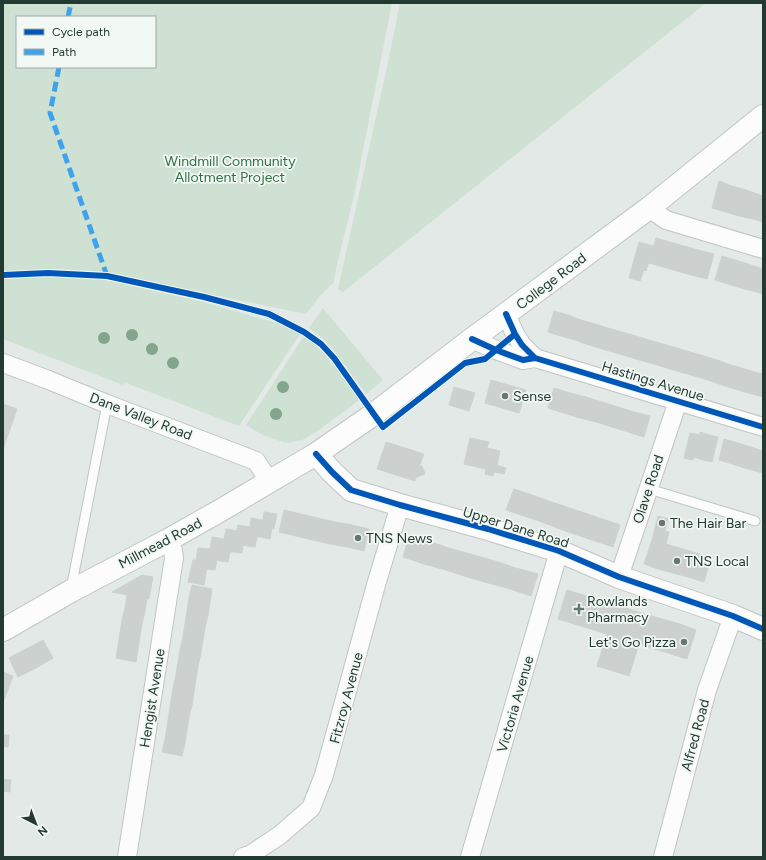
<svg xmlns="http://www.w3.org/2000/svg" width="766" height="860" font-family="Figtree,sans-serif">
	<rect width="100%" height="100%" fill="#e3e9e6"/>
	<path fill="#cee1d2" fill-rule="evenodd" d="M3,3H392L354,196L336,269L334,282L319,297L306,314L103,272L61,269L3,271ZM17,17H155V67H17Z
		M400,3H706L343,292L338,289L390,53Z
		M48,276L106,280L203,302L280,324L300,334L239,426L126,383L123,385L3,339V279Z
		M323,308L383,380L366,394L332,348L322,338L309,328Z
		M304,336L319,348L332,363L359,400L319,430L302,440L286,443L263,435L246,425Z"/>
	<path fill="#ccd1cf" stroke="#ccd2cf" d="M719,181L732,186L726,212L712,208Z
		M732,186L746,190L739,216L726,212Z
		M746,190L760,195L753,219L739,216Z
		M760,195L763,196V222L753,219Z
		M656,238L670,242L663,267L649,263Z
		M639,242L654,246L646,271L644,270L640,281L629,278Z
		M670,242L684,246L677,271L663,267Z
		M684,246L698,250L691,275L677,271Z
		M698,250L714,254L707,279L691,275Z
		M722,256L735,260L728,284L715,280Z
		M735,260L748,264L741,288L728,284Z
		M748,264L760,268L753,291L741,288Z
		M760,268L763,269V294L753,291Z
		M554,311L568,315L561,336L548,332Z
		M568,315L581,320L575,340L561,336Z
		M581,320L595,324L589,345L575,340Z
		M595,324L608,328L602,349L589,345Z
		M608,328L622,332L616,353L602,349Z
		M622,332L636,336L629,357L616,353Z
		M636,336L649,340L643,361L629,357Z
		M649,340L663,344L657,365L643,361Z
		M663,344L677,348L670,369L657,365Z
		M677,348L690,352L684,373L670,369Z
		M690,352L704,356L698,377L684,373Z
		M704,356L717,360L711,381L698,377Z
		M717,360L731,365L725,386L711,381Z
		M731,365L745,369L738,390L725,386Z
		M745,369L758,373L752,394L738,390Z
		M758,373L763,374V397L752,394Z
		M491,380L526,390L519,413L485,403Z
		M454,387L475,393L469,411L449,405Z
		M554,388L570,393L564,413L548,408Z
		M570,393L586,397L580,418L564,413Z
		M586,397L602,402L596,422L580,418Z
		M602,402L618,407L612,427L596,422Z
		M3,404L17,409L3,449Z
		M618,407L634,412L628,432L612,427Z
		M634,412L650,416L644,437L628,432Z
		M700,432L709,435L703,460L694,457Z
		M690,433L700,435L693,460L684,458Z
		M709,435L718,437L712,462L703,460Z
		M470,438L489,442L487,448L500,451L497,465L506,468L504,474L494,472L493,476L485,474L486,469L464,464Z
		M724,439L738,443L732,464L719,460Z
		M386,442L424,454L419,467L422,466L425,474L416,477L415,481L377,469Z
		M738,443L751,447L745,468L732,464Z
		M751,447L763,451V458L759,472L745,468Z
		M763,458V473L759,472Z
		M514,489L532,495L524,516L506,510Z
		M532,495L549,501L542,522L524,516Z
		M549,501L567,507L560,529L542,522Z
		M567,507L585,513L577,535L560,529Z
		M284,510L301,514L296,536L279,532Z
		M264,512L277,514L274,529L272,528L270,539L260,537Z
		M585,513L620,525L613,547L577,535Z
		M301,514L318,518L313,540L296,536Z
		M658,516L668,519L665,531L655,528Z
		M251,518L263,520L260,537H257L255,547L247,546Z
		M318,518L335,522L330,544L313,540Z
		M335,522L352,525L347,547L330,544Z
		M238,525L250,527L247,546L243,545L242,553L233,552Z
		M352,525L369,529L364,551L347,547Z
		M655,528L669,532L666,544L652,540Z
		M226,529L237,531L233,552H230L228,562L220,561Z
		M409,536L431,542L424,564L403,557Z
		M212,537L224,539L220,561L217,560L215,570L207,569Z
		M652,540L666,544L658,569L644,564Z
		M431,542L452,549L446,570L424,564Z
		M666,544L696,553L688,577L658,569Z
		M198,548L210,549L204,585L188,582L193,560H196Z
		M452,549L474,555L467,577L446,570Z
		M696,553L711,557L704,582L688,577Z
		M474,555L495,561L488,583L467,577Z
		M495,561L516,568L510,589L488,583Z
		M516,568L538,574L531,596L510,589Z
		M142,575L153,577L149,599L112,592Z
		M192,585L212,589L210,602L189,598Z
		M567,590L600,600L591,629L558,619Z
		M127,595L147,598L145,611L125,608Z
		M189,598L210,602L208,615L187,611Z
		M600,600L616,605L606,634L591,629Z
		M616,605L648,615L629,676L597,666Z
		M125,608L145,611L142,624L122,620Z
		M187,611L208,615L205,628L185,624Z
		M648,615L680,624L671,654L639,644Z
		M122,620L142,624L140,636L120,633Z
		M185,624L205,628L203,640L183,637Z
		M680,624L696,630L687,659L671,654Z
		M120,633L140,636L138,649L118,646Z
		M183,637L203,640L201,653L180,650Z
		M43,640L53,658L36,668L26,649Z
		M118,646L138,649L136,662L116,658Z
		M26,649L36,668L18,677L9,658Z
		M180,650L201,653L198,666L178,662Z
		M178,662L198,666L196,679L176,675Z
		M3,672L13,676L7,692L3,690Z
		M176,675L196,679L194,692L173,688Z
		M173,688L194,692L192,705L171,701Z
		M3,690L7,692L3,703Z
		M171,701L192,705L189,717L169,714Z
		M169,714L189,717L187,730L167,727Z
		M167,727L187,730L185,743L165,739Z
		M3,735H9L8,747L3,746Z
		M165,739L185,743L182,756L162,752Z
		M3,779L11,780L10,786H3Z
		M3,786H10V792L3,791Z"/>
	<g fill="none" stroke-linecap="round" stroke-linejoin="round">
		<defs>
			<path id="lane" d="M649,489L755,521
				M71,589L107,404"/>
			<path id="street" d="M649,208L666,220L763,249
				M506,314L515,334L522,345L535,358
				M472,339L496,350L523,360L535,358L763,427
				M3,363L46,379L107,404L256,461L270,482
				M619,577L678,401
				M127,857L174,558L173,550L168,540
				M243,857L250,855L280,835L311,808L324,775L376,585L400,505
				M470,857L559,551
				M663,857L707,690L733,616"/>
			<path id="secondary" d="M316,454L332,472L351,490L400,505L488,529L559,551L619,577L733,616L763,629
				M3,630L71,591L168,540L216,513L316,454L374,414L472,339L649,208L763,116"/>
		</defs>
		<use href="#lane" stroke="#c0c5c3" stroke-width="11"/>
		<use href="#street" stroke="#c0c5c3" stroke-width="20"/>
		<use href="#secondary" stroke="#c0c6c3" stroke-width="24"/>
		<use href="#lane" stroke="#fbfcfb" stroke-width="9"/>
		<use href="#street" stroke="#fbfcfb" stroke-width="18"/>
		<use href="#secondary" stroke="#fbfcfb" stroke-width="22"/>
		<path stroke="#3ea3eb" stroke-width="5" stroke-dasharray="10 5" stroke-linecap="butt" d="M68,17L71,3
			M59,67L50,113L107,276"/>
		<defs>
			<path id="cycleway" d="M3,275L48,273L107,276L204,297L269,314L304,332L321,344L334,358L383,427L465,363L485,359L515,334
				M506,314L515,334L522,345L535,358
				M472,339L496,350L523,360L535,358L763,427
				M316,454L332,472L351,490L400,505L488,529L559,551L619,577L733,616L763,629"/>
		</defs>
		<use href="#cycleway" stroke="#f2f8f4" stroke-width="8"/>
		<use href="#cycleway" stroke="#0057b8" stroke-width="6"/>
	</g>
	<g fill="#81a68d">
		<circle cx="132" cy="335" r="6"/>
		<circle cx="104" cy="338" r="6"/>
		<circle cx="152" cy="349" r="6"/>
		<circle cx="173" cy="363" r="6"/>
		<circle cx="283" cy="387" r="6"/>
		<circle cx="276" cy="414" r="6"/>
	</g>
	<g fill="#667772" stroke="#f2f8f4" stroke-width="1.5">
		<circle cx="505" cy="396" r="4"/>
		<circle cx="662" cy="523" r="4"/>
		<circle cx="358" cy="538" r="4"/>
		<circle cx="677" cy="561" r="4"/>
		<path d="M577 603h4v4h4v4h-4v4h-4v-4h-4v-4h4z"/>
		<circle cx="684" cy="642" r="4"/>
	</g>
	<g text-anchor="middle" stroke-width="3.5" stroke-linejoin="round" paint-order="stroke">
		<g font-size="14" fill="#306f44" stroke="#f2f8f4">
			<text x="230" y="166">Windmill Community<tspan x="230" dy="16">Allotment Project</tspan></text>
		</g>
		<g font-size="14" fill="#233a33" stroke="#f2f8f4">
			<text transform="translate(551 281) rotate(-37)" y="5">College Road</text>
			<text transform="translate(653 381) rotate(17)" y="5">Hastings Avenue</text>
			<text transform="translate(141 416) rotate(21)" y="5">Dane Valley Road</text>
			<text transform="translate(648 489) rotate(-72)" y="5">Olave Road</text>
			<text transform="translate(516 527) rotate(17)" y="5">Upper Dane Road</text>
			<text transform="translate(160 543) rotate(-28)" y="5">Millmead Road</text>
			<text transform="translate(152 698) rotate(-81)" y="5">Hengist Avenue</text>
			<text transform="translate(346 698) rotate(-75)" y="5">Fitzroy Avenue</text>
			<text transform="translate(515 704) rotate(-74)" y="5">Victoria Avenue</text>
			<text transform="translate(695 735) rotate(-75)" y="5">Alfred Road</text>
		</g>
		<g font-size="14" fill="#233a33" stroke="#f2f8f4" text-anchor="start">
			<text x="513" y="401">Sense</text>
			<text x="670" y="528">The Hair Bar</text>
			<text x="366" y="543">TNS News</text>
			<text x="685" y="566">TNS Local</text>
			<text x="587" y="606">Rowlands<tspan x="587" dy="16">Pharmacy</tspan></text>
			<text x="676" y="647" text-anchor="end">Let's Go Pizza</text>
		</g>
	</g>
	<rect width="766" height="860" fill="none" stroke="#233a33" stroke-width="8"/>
	<rect x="16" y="16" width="140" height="52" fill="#f2f8f4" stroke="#9faca7"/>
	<rect x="24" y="29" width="20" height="6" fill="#0057b8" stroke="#9faca7"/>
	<text x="52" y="36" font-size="12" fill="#233a33">Cycle path</text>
	<rect x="24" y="49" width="20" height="6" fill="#3ea3eb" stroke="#9faca7"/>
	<text x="52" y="56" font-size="12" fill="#233a33">Path</text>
	<g transform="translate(36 824) rotate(138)" stroke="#f2f8f4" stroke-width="3" paint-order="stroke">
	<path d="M0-3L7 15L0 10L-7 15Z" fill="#233a33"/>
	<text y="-6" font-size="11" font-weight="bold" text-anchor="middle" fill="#233a33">N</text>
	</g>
</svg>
